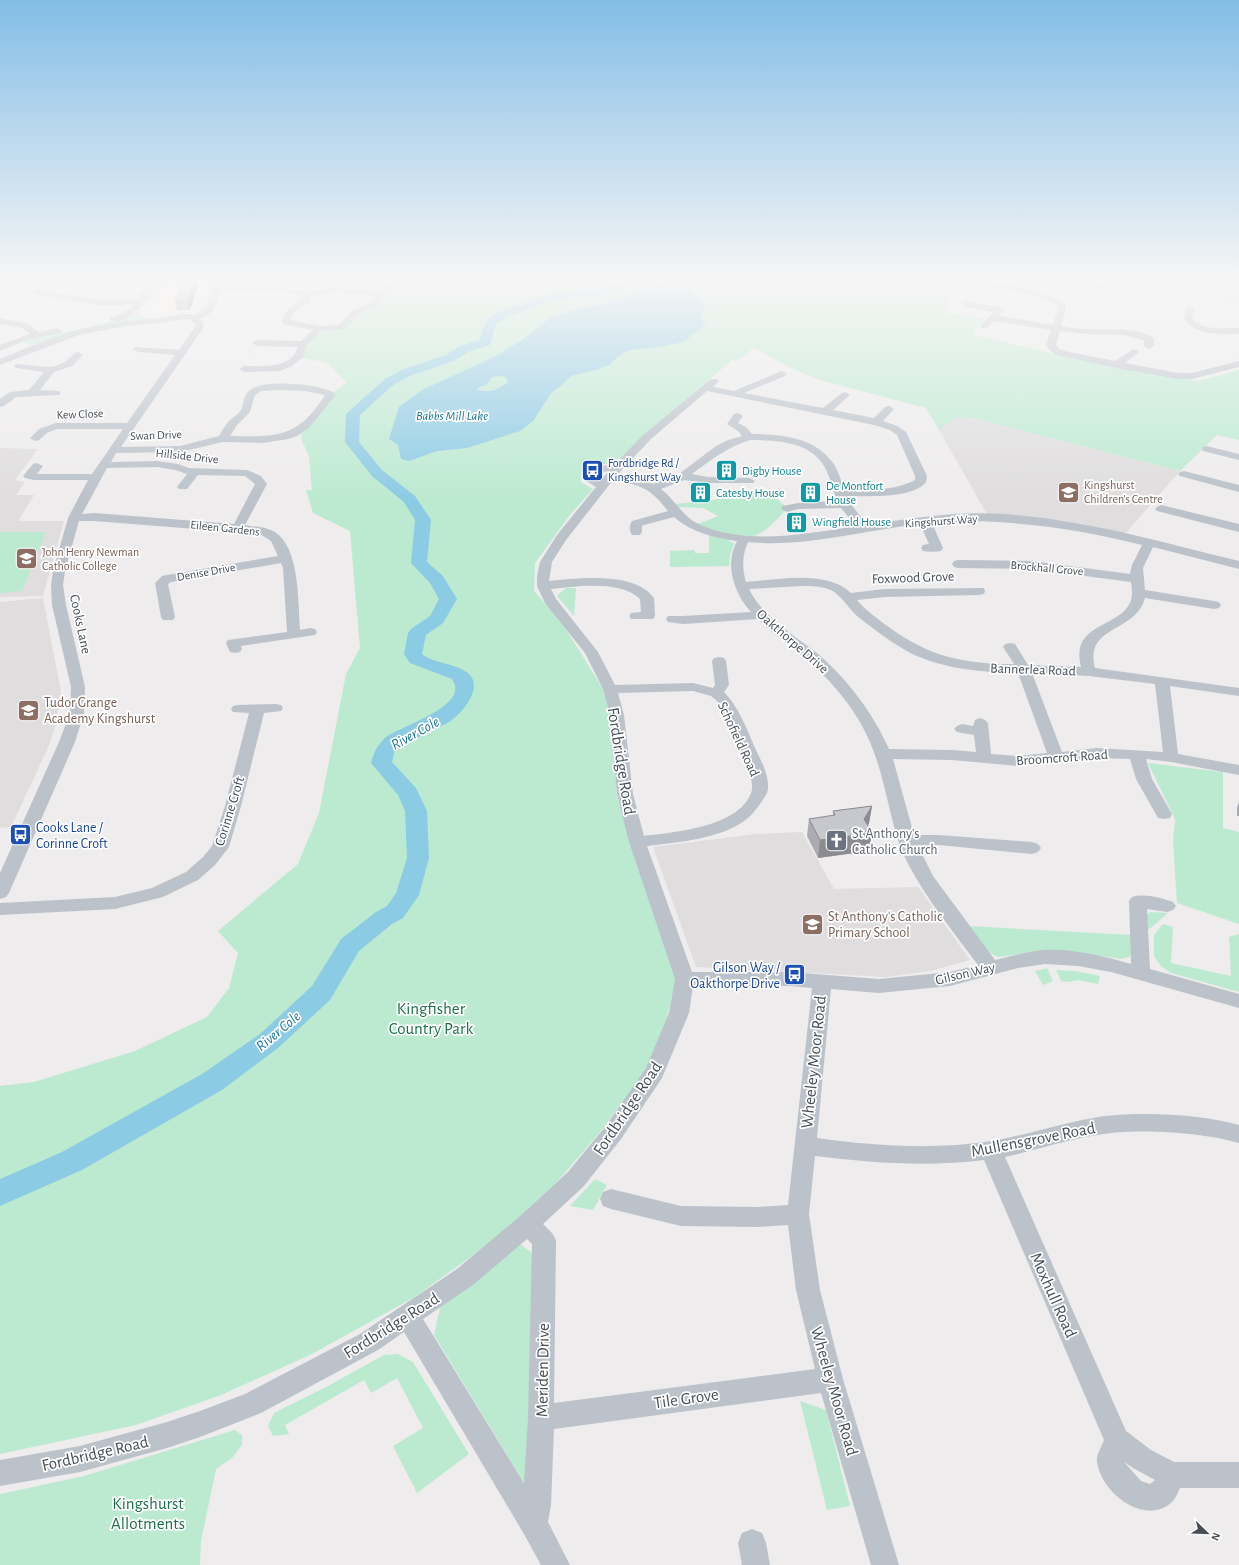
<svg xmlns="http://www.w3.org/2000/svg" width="1239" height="1565" font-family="'Alegreya Sans',sans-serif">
	<rect width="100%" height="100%" fill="#eeecec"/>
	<path fill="#faf5e4" d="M208,284L205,300L198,310L145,314L160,298L164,287Z"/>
	<path fill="#dfdddd" d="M1201,280H1239V294L1204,289Z
		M955,418H973L1180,471L1125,534L1083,524L1036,517L987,514L939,430Z
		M0,448L38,449L15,480L25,482L16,495H34L18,521H64L43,596L0,597Z
		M43,598L61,692L55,728L47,750L11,827L0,828V602Z
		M802,832L834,889L918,887L970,960L930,971L886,977L696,967L653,847L756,834Z"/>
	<path fill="#bcead1" d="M409,280H956L946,312L985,318L978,326L973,335L1120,368L1199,381L1239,370V440L1217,435L1180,471L973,418H955L939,430L926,408L820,380L793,369L754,348L736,361L732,360L638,441L617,462L589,467L581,473V482L593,489L569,516L535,563L534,591L561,621L603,689L611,715L617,797L639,863L676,980L666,1022L646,1070L600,1132L557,1182L493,1241L413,1298L312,1354L221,1395L136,1425L0,1454V1086L34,1082L135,1051L207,1017L229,988L238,953L218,931L298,864L319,813L346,674L360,648L350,531L313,513L306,490H312L309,456L301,439L303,431L334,392L347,382L326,362L299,358L312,336L326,331L337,329L360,311Z
		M1126,280C1136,280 1146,281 1154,286L1204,289L1239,294V301L1226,302L1214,299L1170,294L1167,298L1168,301L1147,298L1142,288C1135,287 1128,288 1126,280Z
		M140,311L141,316L148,319L109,324L33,345L26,344L23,342C34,335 50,335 62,333C88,327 115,322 140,311Z
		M758,492L773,495L787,508C776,522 762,536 744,539L695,525L718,516L703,508L678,507L674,504L709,501L734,495Z
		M0,532H46L22,591L0,593Z
		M709,533L723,537L734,544L730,555L729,566L670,567V551L695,550V553H709Z
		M566,588H576L574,616L557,596Z
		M1148,763L1223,772V828L1239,832V924L1177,903L1173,842L1175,819Z
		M1151,912L1168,913L1147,931V914Z
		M1163,924L1173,927L1171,963L1231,976L1229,937L1239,934V992L1171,973L1161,966L1154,956V935Z
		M967,926L1132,935L1134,951L1129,957L1121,959L1087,954L1045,951L998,957L986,951Z
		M1047,968L1053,981L1043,985L1035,971Z
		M1056,970L1076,971L1100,976L1098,984L1078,980L1067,982L1061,981Z
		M595,1179L607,1185L593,1210L570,1206Z
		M520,1244L535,1255V1408L525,1484L434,1335L441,1303Z
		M398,1354L413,1362L469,1454L417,1493L393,1446L423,1428L397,1378L371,1393L364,1380L285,1425L289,1434L273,1436L268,1426L274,1413L328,1386L384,1355Z
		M800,1401L826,1410L850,1506L827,1510Z
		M235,1430L242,1435V1445L232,1458L216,1469L201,1541L200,1565H0V1494L84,1476Z"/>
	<path fill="#8ccbe4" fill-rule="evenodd" d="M666,280H682L685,286L705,304L701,319L706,325L694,333L684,342L657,347L631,350L621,354L609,365L595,370L571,376L563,384L551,393L533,421L520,431L467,448L437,451L409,461L401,459L398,445L389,439L399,407L422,390L494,357L525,338L551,317L581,308L609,303L628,295L652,289ZM498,376L506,377L508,382C498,390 489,394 476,389L487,384L492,377Z"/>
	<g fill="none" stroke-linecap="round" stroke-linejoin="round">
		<path fill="#8ccbe4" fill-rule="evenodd" d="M629,280H643L642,282L624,290L603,295L554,300L507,317L496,324L490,345L468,352L454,361L412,375L393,385L360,415L359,442L382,470L415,496L431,520L427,562L443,576L457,599L443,623L426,635L422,654C433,663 452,663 465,671C487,684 463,713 449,722C433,731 415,738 399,746L394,753L392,762L416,788L427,811L429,858L419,895L403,918L392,924L359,951L330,1000L278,1048L222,1090L82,1170L0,1206V1179L62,1152L202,1074L260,1034L312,986L341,939L376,912L387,906L396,893L407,858L405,811L398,795L371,763C373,754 377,746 384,739C396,727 472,707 452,679L410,663L404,654L408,633L411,629L430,616L439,599L430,583L411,563L415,520L404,502L372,476L345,442L346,414L385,379L404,369L446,355L460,346L480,340C482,329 485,319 495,313L548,295L611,286Z"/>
		<path fill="#bbc2ca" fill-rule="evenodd" d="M58,280H70L43,291L95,299H138L151,280H159C150,295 132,326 111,321L110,319L111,317L125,312L134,305H95L39,295L32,291Z
			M214,280H222L221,286L228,287H280L306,291L337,288L380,291L394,280L402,281L384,297L377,307L359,314L344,329L322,331L307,345L303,357L292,366L280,371L244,372L239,369L244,366C263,366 291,369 298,347L257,346L252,343L257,340L301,341L313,330L287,325L283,324L281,320L289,308L302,298L301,296C286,287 239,293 219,291C216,307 215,312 200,319L204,324V327L121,447L180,446L219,436C222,431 225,425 229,421C233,417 238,415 241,410C244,404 243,396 249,391C262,378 318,384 333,392L335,394L334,397L309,428L297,436L288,439L263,443L223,442L180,452L116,453L111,462L157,461L178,464L189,468L247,470L261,476L267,484L245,525C256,527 266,527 275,532C300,548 298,603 300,630L310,628L315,629L317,632L315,635L241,646L242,649L240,652L235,653L230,652L226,643L228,640L287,632L283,568L281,563L171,582L168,584L175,617L173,620H163L161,617L155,583L162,576L167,575L278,556L271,541L260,534L94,521H79L65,571L63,585L66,605L85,687L84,713L75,742L9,893L6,897L0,899V873L59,742L70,713L71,687L52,605L51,585L53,571L68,518L88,480H33L25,478L23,476L33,464L37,463L43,466L37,474H92L123,429H57L47,433L39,440L35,441L30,438L39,429L56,423H127L175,355L138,352L133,349L135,347L179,350L196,325L189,319H183L161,323L125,326L79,335L0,365V359C24,349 49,338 74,331C102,323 130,320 159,318C171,316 182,312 195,315L207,307ZM337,292L376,296L371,303L353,310L338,325L320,326L290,320L295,312L310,301L311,299L309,296ZM280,390L305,391L325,395C298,438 277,437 230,436L237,425L250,412L255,395L261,391ZM157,467L175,470L187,474L177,487L179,489H187L198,475L245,476L255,484L234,524L94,513L82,514L107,468Z
			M966,280C996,280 1037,290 1064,302L1066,308L1061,326C1069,327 1078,329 1086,329C1103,330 1141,326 1154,339V346L1149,349L1144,346V340L1123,335L1087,334L1060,331L1056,345L1059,349L1069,352L1115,361L1134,349L1139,352L1125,363L1178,373H1192L1239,361V367L1192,379H1178L1116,368L1057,355L1051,351L1046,345L1051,330L994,321L987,328H981L980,326L981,324L994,312L964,307L960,304L963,299H969V302L1003,308L1004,310L999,316L1053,325L1058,308L1057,305L1041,298L970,282Z
			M1060,280H1078L1108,286L1112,288L1108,290L1064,282Z
			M1190,305L1194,308L1192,319C1204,331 1223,328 1239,328V334C1220,334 1196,336 1184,319L1186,308Z
			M0,318L28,324L39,332L58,328L62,331L61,333L29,339L0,351V345L30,334L22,328L0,324Z
			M78,352L83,355L72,366L54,372L40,390L59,391L61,393L59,395L16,397L4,406L0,407V399L10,392L29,390L44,372L16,368L14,366L16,364L47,367L56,366L65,362L75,353Z
			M782,371L787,374L785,376L744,393L823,408L842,393L845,392L850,395L833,410L874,418L885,407L889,406L894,409L883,421L897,426L906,432L927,476L926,482C913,499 866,496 846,496L850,503L867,525C912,518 957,511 1003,514C1083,519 1161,542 1239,561V569L1153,547L1143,568L1145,590L1214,601L1219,602L1221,605L1219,608L1214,609L1145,598C1136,633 1084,625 1095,668L1239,688V696L1170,686L1178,754L1239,765V775L1171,762L1146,759L1152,779L1172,814L1170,818L1164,819L1158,818L1136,779L1130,759L1097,758L1018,766L952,760L893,759L914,835H939L1032,842L1038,844L1041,848L1038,852L1032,854L939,845L918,846L933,876L995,960C1011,956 1027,952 1043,950C1072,948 1104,956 1131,964L1129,901L1132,897C1144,893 1161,898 1173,902L1176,906L1173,910L1167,912L1147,909L1150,969L1239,994V1008L1111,972L1078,966L1045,964L1018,968L950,986L879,993L831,989L817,1138C874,1146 934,1150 992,1141C1027,1135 1062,1123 1098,1117C1137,1111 1201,1114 1239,1125V1143C1201,1132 1136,1128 1097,1135C1066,1140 1036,1150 1005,1157L1126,1431L1151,1450L1174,1462H1239V1488H1180C1177,1495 1174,1502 1167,1506C1139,1523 1100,1490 1097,1461C1096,1455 1102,1446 1104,1440L984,1160C928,1167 871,1163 815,1156L809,1214L820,1290L843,1379L899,1565H871L821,1393L554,1429L551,1505L548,1522L570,1565H541L524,1534L404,1332L378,1350L261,1413L200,1437L167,1448L80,1472L0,1486V1460L80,1446L167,1422L200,1411L245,1394L360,1334L457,1269L519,1217L568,1172L605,1127L646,1068L669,1013L675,979L629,842L617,794L610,715L603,689L585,653L545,603L537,586V576L540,562L557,535L596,487L588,482L582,475L589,468L615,464L643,435L711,379H717L719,381L713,387L734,391ZM707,391L874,425L890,430L897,435L915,476V480C892,492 868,489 844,489C841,480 838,470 833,463C815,437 781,434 752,434L746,427L738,423L743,416L738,413L734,414L727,424L738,431L742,436L728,440L716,446L679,474L653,484L640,479L618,474L651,439ZM750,440C774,440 810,441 824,466C830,476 833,490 837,501L798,503L783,506L781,508L783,510L787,512L798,509L841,508L856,526C807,534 738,547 693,521C680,512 673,498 661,489L684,480L708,483H753L755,481L749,478L708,477L692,474C711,460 727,447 750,440ZM609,471L601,480L594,475L596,473ZM613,480C642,485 651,489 668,511L632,521C629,525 629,531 632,535H640L642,532V526L644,525L674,517C691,532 714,538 737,541C724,565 734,593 751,612L683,616H668L666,619L668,622L683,624L758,619C773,635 791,646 807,660C827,677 845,697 858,719C882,758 885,798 898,840C911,880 952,930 978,965L950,972L879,979L789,972H692L647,846C678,842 723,839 748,818C753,814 756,809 760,804C763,799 768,794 768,788C769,774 760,759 755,748C748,731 737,704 724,692L729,685L726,661L724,658L719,657L714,658L712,661L715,685L713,688L693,683L615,685L598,652L556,599L551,589C577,586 621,580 640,599L641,612L631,613L629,616L631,619H653L655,616L654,598C635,571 578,578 549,581L552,562L566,540ZM968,521C1027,522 1085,530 1142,545L1132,565L1130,574L1032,561L958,560L954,561L952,564L954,567L958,568L1032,569L1131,582C1132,589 1133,596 1130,603C1117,629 1070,623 1081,667L1028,665L1015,644L1010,643L1005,644L1003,647L1014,664C965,664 930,657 890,628C878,619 866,611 857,600L885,597L979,595L984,594L985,591L984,588L885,589L851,593C826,569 778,580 746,582C742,569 742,555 748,542C802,548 866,530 920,524L929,544L923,545L921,548L923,551C929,552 935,552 941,551L943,548L932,523ZM801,586C811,586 821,586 831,590C842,596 848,608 857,616C872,628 888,640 905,650C939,669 979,672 1018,673L1047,753L1018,756L991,754L988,723L985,720L980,718L975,720L973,726L962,724L957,726L954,729L957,732L974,735L976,752L952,750L889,749C873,713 848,680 818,654C794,635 763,618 749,589ZM1032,673L1089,676L1155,684L1163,752L1097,748L1062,752ZM693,691L711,696L718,702L748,768C750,775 753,783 752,790C742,827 675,832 644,836L633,794L624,715L618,693ZM693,986H789L812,988L788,1205L758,1207L681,1206L611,1189L603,1192L600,1199L603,1206L611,1209L681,1226L758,1227L788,1225L796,1290L815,1369L554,1403L556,1240L552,1233L543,1224L584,1186L621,1139L662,1078L689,1013ZM527,1239L532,1244L528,1418L524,1483L423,1319L473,1285ZM1124,1462L1133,1468L1155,1480L1150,1484L1141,1481Z
			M1207,446L1239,454V460L1203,451L1202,449L1203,447Z
			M1184,471L1239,485V492L1180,476L1178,474L1180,472Z
			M1161,505L1239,524V532L1157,511L1155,509L1157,507Z
			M276,704L281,705L283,708L281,711L264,713L241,806L229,847L215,865L198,880L163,897L115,909L0,915V903L115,897L152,888L186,872L203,857L212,846L225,806L249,713L233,712L231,709L233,706L238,705Z
			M752,1529L762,1533L766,1543L770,1565H742L738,1543L742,1533Z"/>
	</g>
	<path fill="#ababb1" d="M198,286L190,310H177L175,301Z
		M1239,802V816H1237V807Z
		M872,806L869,823L868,825L869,851L818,858L807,836L809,819L833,816V811Z"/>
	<path fill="#8b8b90" d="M195,280H197L198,286L190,310L188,301Z
		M872,806L869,823L863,834L872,833L869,851L818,858L820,840L864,819Z"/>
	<path fill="#c7c7ce" stroke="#8b8b90" d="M185,280H195L188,301H175Z
		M872,806L864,819L872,833L820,840L809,819L835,815L833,811Z"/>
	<linearGradient id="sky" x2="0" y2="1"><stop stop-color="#83bde6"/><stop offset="0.56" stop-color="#f7f6f6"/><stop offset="1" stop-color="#f7f6f6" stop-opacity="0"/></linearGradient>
	<rect width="1239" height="499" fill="url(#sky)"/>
	<defs>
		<symbol id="bus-square" viewBox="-11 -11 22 22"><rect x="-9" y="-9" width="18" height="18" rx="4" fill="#1a4fb4" stroke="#fff"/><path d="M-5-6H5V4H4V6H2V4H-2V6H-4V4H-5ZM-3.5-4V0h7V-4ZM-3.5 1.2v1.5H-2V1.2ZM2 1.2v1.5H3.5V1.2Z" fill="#fff"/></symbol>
		<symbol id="building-square" viewBox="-11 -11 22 22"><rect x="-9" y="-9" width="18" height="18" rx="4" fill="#0f9aa8" stroke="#fff"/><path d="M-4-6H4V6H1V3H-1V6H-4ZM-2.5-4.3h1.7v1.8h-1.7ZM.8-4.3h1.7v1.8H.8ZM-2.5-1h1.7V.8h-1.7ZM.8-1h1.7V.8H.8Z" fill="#fff"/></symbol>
		<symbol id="school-square" viewBox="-11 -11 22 22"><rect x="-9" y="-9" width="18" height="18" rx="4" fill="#8d6e63" stroke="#fff"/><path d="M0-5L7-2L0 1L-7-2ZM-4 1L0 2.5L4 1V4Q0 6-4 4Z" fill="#fff"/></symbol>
		<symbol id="church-square" viewBox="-11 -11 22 22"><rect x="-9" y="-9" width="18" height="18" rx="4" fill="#6b7280" stroke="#fff"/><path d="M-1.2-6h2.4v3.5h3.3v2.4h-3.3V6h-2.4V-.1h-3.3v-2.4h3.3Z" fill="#fff"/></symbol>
	</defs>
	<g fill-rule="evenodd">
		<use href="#bus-square" x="580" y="458" width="25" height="25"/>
		<use href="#building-square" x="714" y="458" width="25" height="25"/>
		<use href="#school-square" x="1056" y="480" width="25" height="25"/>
		<use href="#building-square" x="688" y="480" width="25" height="25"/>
		<use href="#building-square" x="798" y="480" width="25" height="25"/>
		<use href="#building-square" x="784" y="510" width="25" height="25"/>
		<use href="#school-square" x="14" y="546" width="25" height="25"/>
		<use href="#school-square" x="16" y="698" width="25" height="25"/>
		<use href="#bus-square" x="8" y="822" width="25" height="25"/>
		<use href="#church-square" x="824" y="828" width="25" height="25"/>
		<use href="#school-square" x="800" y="912" width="25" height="25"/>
		<use href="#bus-square" x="782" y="962" width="25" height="25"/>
	</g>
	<g text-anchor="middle" stroke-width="3.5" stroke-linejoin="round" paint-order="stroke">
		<g font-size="12" fill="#464e57" stroke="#fff">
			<text transform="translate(80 414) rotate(-2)" y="4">Kew Close</text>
			<text transform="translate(156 435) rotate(-2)" y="4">Swan Drive</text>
			<text transform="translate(187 456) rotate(6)" y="4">Hillside Drive</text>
			<text transform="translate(941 521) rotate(-4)" y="4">Kingshurst Way</text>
			<text transform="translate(225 528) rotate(6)" y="4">Eileen Gardens</text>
			<text transform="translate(1047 568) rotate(5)" y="4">Brockhall Grove</text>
			<text transform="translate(206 572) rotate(-10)" y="4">Denise Drive</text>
		</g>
		<g font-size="12" fill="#164399" stroke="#fff" text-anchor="start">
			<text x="608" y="467">Fordbridge Rd /<tspan x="608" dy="14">Kingshurst Way</tspan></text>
		</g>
		<g font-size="12" fill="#0d838f" stroke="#fff" text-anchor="start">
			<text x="742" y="475">Digby House</text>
			<text x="826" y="490">De Montfort<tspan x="826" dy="14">House</tspan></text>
			<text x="716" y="497">Catesby House</text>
			<text x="812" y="526">Wingfield House</text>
		</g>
		<g font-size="12" fill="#785e54" stroke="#fff" text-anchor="start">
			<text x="1084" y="489">Kingshurst<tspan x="1084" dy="14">Children’s Centre</tspan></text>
			<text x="42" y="556">John Henry Newman<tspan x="42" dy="14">Catholic College</tspan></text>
		</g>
		<g font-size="13" font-style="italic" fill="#16759a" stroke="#fff">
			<text x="452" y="420">Babbs Mill Lake</text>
		</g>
		<g font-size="14" fill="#464e57" stroke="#fff">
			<text transform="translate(913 577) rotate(-2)" y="5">Foxwood Grove</text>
			<text transform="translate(81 624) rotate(78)" y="5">Cooks Lane</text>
			<text transform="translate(793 641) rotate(41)" y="5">Oakthorpe Drive</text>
			<text transform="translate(1033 669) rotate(2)" y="5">Bannerlea Road</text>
			<text transform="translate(739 739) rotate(65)" y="5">Schofield Road</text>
			<text transform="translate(1062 757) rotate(-4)" y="5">Broomcroft Road</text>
			<text transform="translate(229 811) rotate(-73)" y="5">Corinne Croft</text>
			<text transform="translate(965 973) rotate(-13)" y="5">Gilson Way</text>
		</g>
		<g font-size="14" fill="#785e54" stroke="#fff" text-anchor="start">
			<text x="44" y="707">Tudor Grange<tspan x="44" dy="16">Academy Kingshurst</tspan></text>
			<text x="828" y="921">St Anthony's Catholic<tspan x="828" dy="16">Primary School</tspan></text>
		</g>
		<g font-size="14" fill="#164399" stroke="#fff" text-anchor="start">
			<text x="36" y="832">Cooks Lane /<tspan x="36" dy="16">Corinne Croft</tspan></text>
			<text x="780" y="972" text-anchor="end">Gilson Way /<tspan x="780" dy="16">Oakthorpe Drive</tspan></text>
		</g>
		<g font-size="14" fill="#5b616d" stroke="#fff" text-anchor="start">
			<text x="852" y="838">St Anthony's<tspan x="852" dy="16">Catholic Church</tspan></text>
		</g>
		<g font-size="15" font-style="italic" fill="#16759a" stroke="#fff">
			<text transform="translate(415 733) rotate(-29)" y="5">River Cole</text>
			<text transform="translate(278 1031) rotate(-40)" y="5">River Cole</text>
		</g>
		<g font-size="17" fill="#464e57" stroke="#fff">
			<text transform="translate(622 761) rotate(81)" y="6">Fordbridge Road</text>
			<text transform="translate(813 1062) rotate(-84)" y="6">Wheeley Moor Road</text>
			<text transform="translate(627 1108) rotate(-56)" y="6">Fordbridge Road</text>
			<text transform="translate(1033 1139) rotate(-11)" y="6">Mullensgrove Road</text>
			<text transform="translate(1054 1295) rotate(66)" y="6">Moxhull Road</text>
			<text transform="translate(391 1325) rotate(-32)" y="6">Fordbridge Road</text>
			<text transform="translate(542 1370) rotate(-89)" y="6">Meriden Drive</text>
			<text transform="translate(835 1391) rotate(74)" y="6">Wheeley Moor Road</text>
			<text transform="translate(686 1398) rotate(-8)" y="6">Tile Grove</text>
			<text transform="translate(95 1453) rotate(-13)" y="6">Fordbridge Road</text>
		</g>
		<g font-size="17" fill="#1d724e" stroke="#fff">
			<text x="431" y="1014">Kingfisher<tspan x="431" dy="20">Country Park</tspan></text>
			<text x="148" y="1509">Kingshurst<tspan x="148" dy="20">Allotments</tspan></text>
		</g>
	</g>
	<g transform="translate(1207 1533) rotate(113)" stroke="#ffffff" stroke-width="3" paint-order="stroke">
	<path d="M0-3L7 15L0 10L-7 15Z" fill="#464e57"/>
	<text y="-6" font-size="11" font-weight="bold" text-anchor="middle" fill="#464e57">N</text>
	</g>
</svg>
